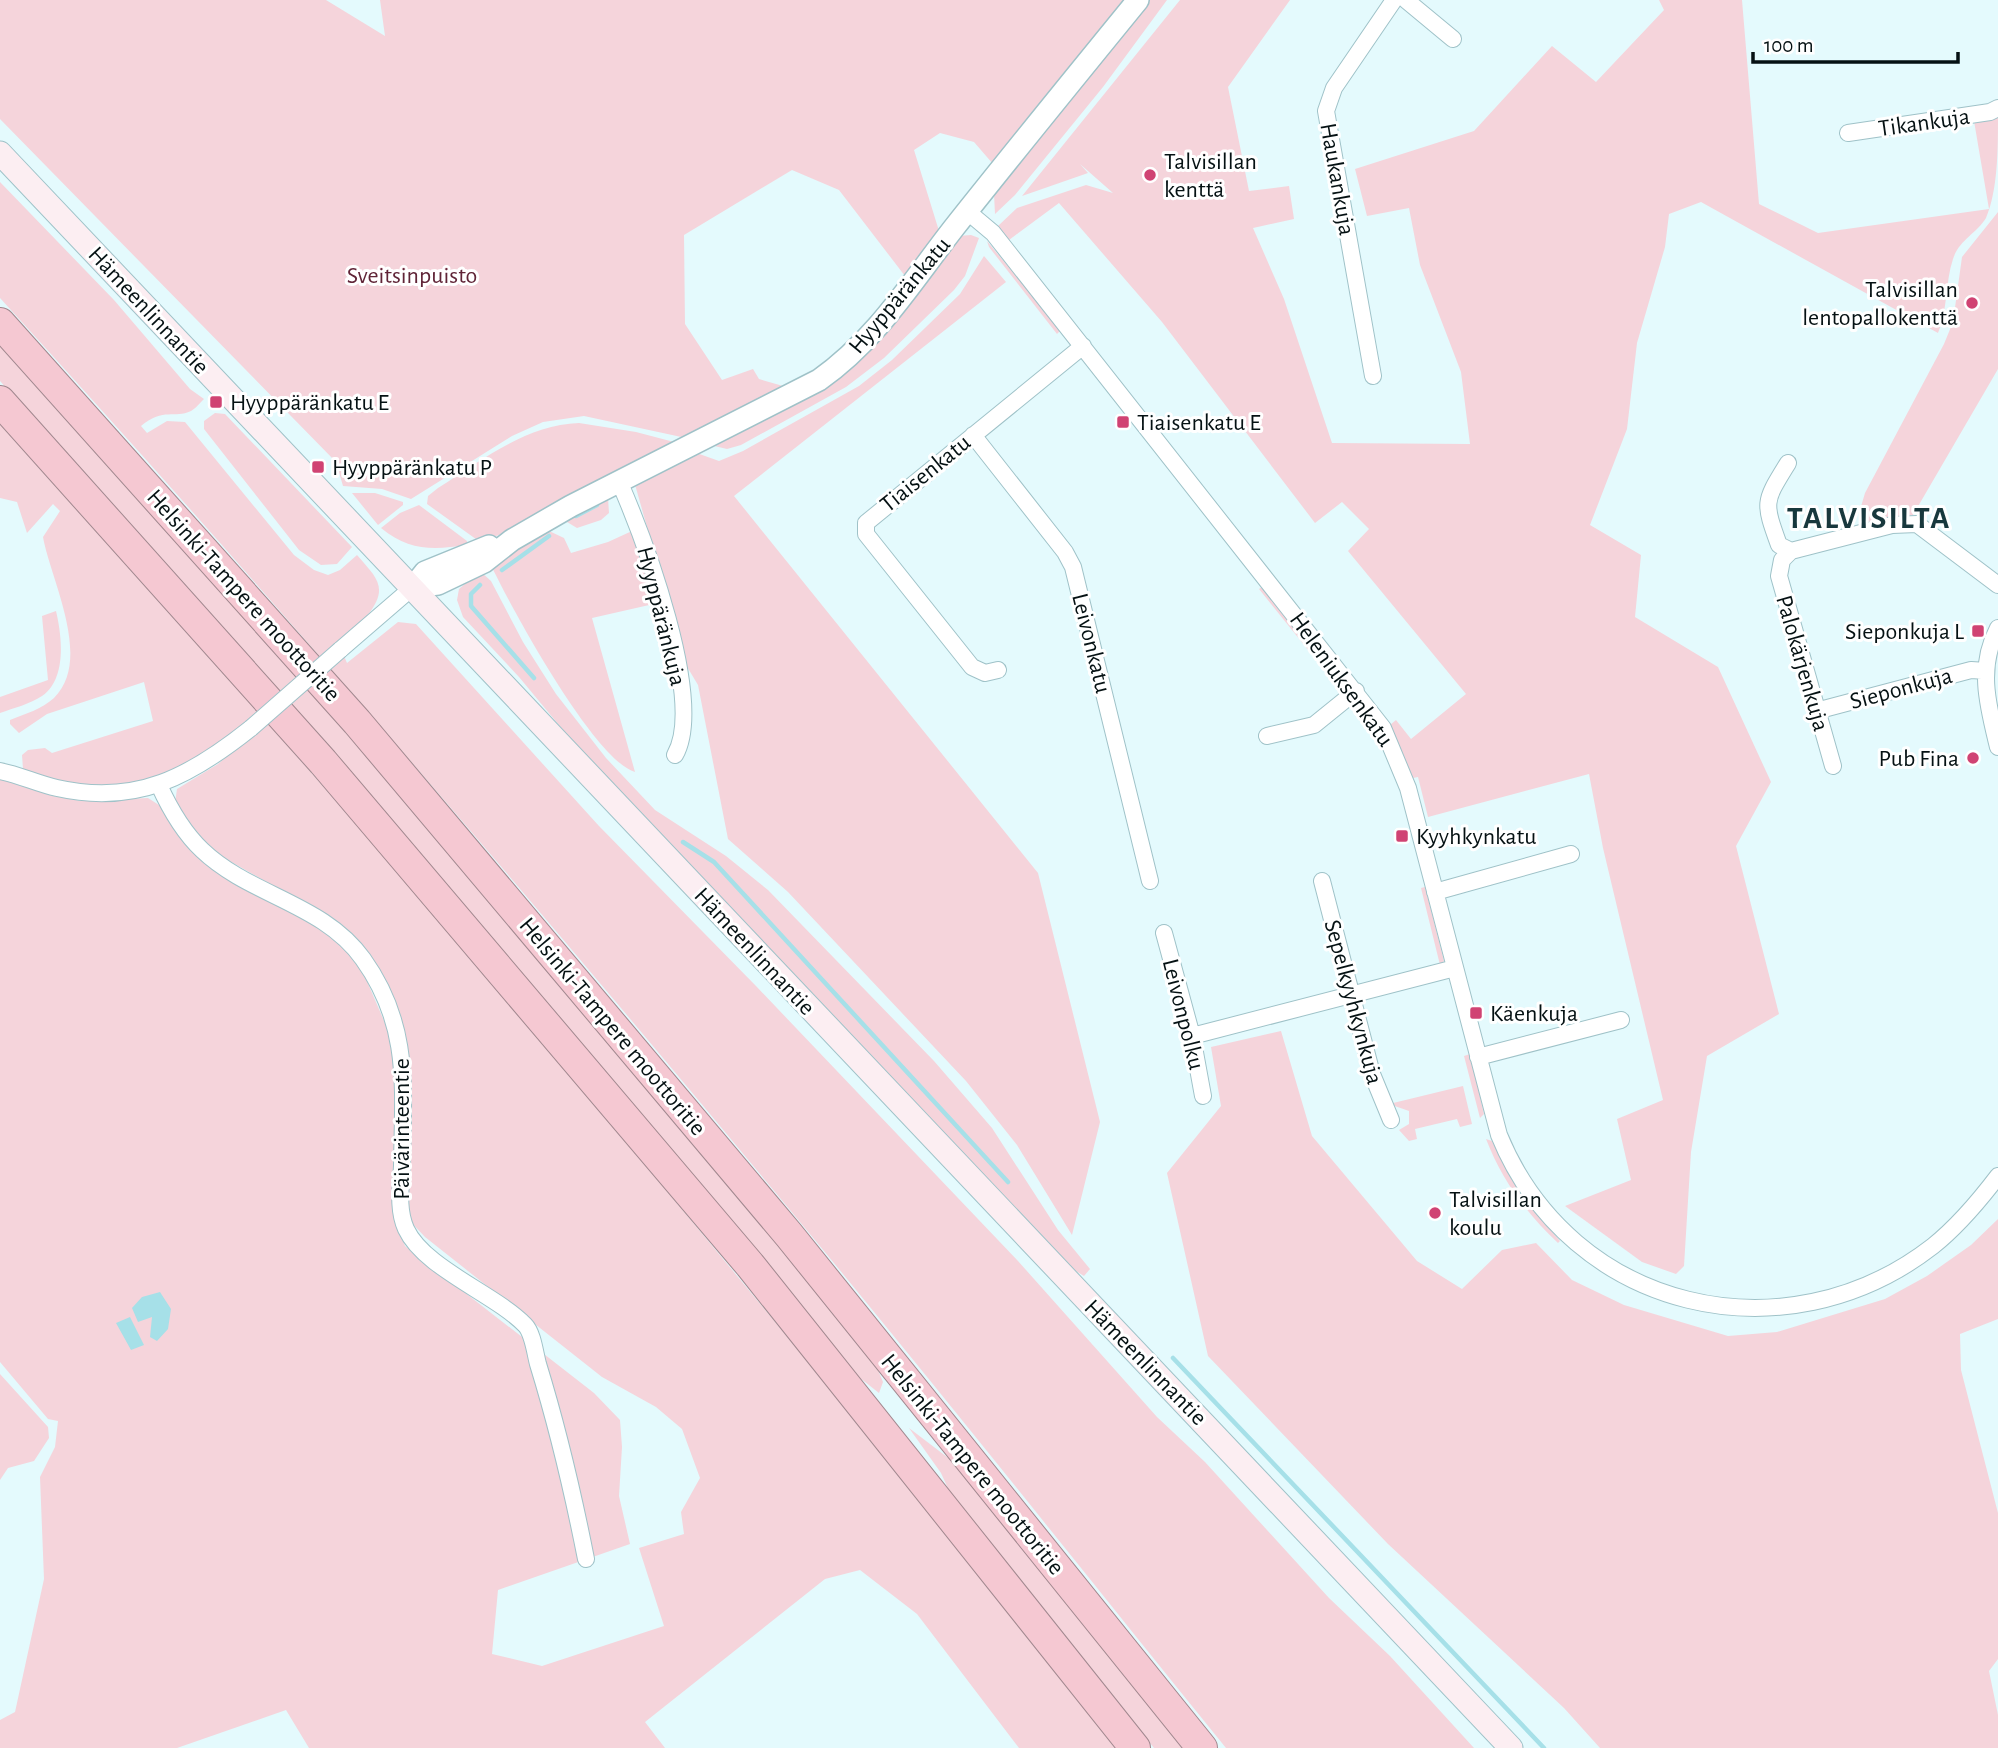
<svg xmlns="http://www.w3.org/2000/svg" width="1998" height="1748" font-family="'Alegreya Sans',sans-serif">
	<rect width="100%" height="100%" fill="#e4fafd"/>
	<path fill="#f5d4db" d="M0,0H326L385,36L380,0H1125L993,164L974,142L940,133L914,150L939,231L905,276L839,190L792,170L684,235L685,324L722,380L753,369L759,379L783,386V390L686,438L584,416L543,422L512,436L411,499L382,489L343,486L336,462L0,119Z
		M1147,0H1167L1103,87L1015,195L995,214L994,194Z
		M1180,0H1290L1228,87L1249,191L1289,186L1294,219L1253,228L1284,299L1332,443L1470,444L1461,372L1420,265L1409,208L1367,216L1355,169L1474,131L1552,46L1596,82L1664,10L1659,0H1742L1759,204L1818,233L1989,209L1974,121L1998,117C1998,148 1998,190 1986,218C1976,234 1959,240 1953,259C1945,283 1948,309 1938,333L1701,202L1669,214L1665,247L1637,343L1627,429L1590,525L1641,555L1635,617L1718,667L1771,782L1736,846L1779,1014L1707,1056L1691,1152L1684,1266L1676,1274L1642,1262L1565,1206L1631,1180L1617,1119L1663,1100L1603,848L1589,774L1428,817L1418,777L1413,778L1390,725L1396,720L1411,739L1466,694L1348,551L1369,529L1342,502L1315,523L1162,322L1059,203L1009,240L998,226L1017,208L1086,185L1113,193L1080,164L1088,173L1022,196Z
		M0,182L114,300L190,389L204,399C200,403 195,409 191,411C174,419 164,407 141,426L147,433L167,421L185,422L294,555L314,570L328,575L340,570L357,555C378,579 389,588 367,616C358,628 351,643 344,656L347,663L398,622L416,624L599,826L756,986L1018,1261L1157,1417L1205,1462L1329,1598L1390,1656L1474,1748H1226C1076,1563 928,1375 775,1192C523,889 266,589 0,298Z
		M1998,212V369L1913,515L1861,526L1860,510L1865,493L1944,344L1953,322L1962,257Z
		M971,235L979,238L965,276L954,290L884,358L846,387L741,445L727,449L706,444L780,408L958,236Z
		M987,241L1061,330L1057,334L989,247Z
		M984,256L1006,282L734,496L1038,873L1100,1122L1072,1235L1017,1145L966,1081L788,892L728,839L698,685L686,665L634,481L691,451L719,461L743,451L859,386L892,360L960,294Z
		M0,338L340,722L869,1349L883,1382L879,1393L846,1367L240,651L0,381Z
		M215,413L225,414L352,547L337,564L321,565L299,550L204,429V421Z
		M0,421C224,668 442,922 656,1178C812,1366 967,1554 1115,1748H1019L917,1614L860,1570L825,1579L645,1722L665,1748H309L286,1710L177,1748H0V1720L15,1712L44,1579L40,1477L55,1447L58,1421L48,1419L0,1362V779L53,796L81,801L148,798L159,805L199,852L215,865L306,912L322,924L357,958L394,1044L395,1210L405,1246L594,1393L620,1420L622,1447L619,1496L630,1544L498,1590L492,1654L542,1666L664,1626L639,1548L684,1534L681,1512L700,1478L682,1429L656,1407L602,1377L425,1237L409,1220L407,1205L408,1057L405,1036L389,994L355,942L323,914L205,847L175,803L177,789L218,764L259,728L249,720C181,779 110,805 23,769L22,755L28,750L45,748L52,753L153,721L144,682L47,714L19,733L10,724V720C25,714 42,709 54,698C93,659 51,581 43,537L60,511L53,504L27,533L17,502L0,498Z
		M579,423L636,432L674,442L520,527L480,542L427,504L428,496L438,488C482,460 526,425 579,423Z
		M352,493H375L403,502V505L378,525Z
		M608,498L609,513L601,520L577,528L567,522L568,518Z
		M419,505L467,541V545C433,550 409,551 381,528L400,513Z
		M547,530L564,538L571,553L608,542L632,531L658,603L592,618L635,772C594,760 510,606 490,563Z
		M480,571L491,581L523,642L556,694L606,758L655,810L726,856L768,890L934,1061L992,1128L1058,1230L1090,1269L1084,1276L1071,1268L568,736L519,677L463,617L457,600L459,589Z
		M1263,586L1342,685V692L1259,589Z
		M56,611C62,636 67,679 42,696C30,704 14,708 0,713V697L48,680L42,616Z
		M1425,887L1444,961L1440,965L1421,888Z
		M1281,1031L1312,1136L1417,1261L1462,1289L1502,1250L1536,1243L1572,1280L1624,1305L1728,1336L1777,1332L1885,1299L1927,1276L1971,1245L1998,1219V1319L1960,1334L1961,1370L1998,1513V1659L1989,1671L1998,1715V1748H1600L1564,1708L1388,1544L1208,1356L1167,1173L1221,1106L1211,1047Z
		M1470,1054L1484,1114L1480,1118L1464,1056Z
		M1463,1086L1472,1124L1460,1127L1457,1119L1415,1129L1417,1139L1409,1141L1399,1130L1409,1124V1111L1389,1104Z
		M1486,1139L1492,1141L1520,1193L1560,1241L1558,1243C1526,1213 1502,1180 1486,1139Z
		M0,1374L48,1427L49,1438L34,1461L8,1468L0,1480Z
		M909,1428L968,1473L1190,1748H1154L951,1495L941,1473Z"/>
	<path fill="#a6e0e8" d="M160,1292L171,1309L168,1329L157,1341L150,1337L152,1317L138,1322L132,1308L142,1297Z
		M130,1317L144,1345L131,1350L116,1323Z"/>
	<g fill="none" stroke-linecap="round" stroke-linejoin="round">
		<path stroke="#a6e0e8" stroke-width="4.5" d="M576,516L597,505
			M502,570L549,536
			M480,585L471,594V606L534,678
			M683,842L714,862L1008,1182
			M1173,1358L1544,1748"/>
		<defs>
			<path id="minor" d="M1406,0L1453,39
				M1848,133L1990,112L1998,108
				M968,212L993,233L1383,728L1408,788L1499,1135C1571,1311 1785,1361 1933,1246C1958,1226 1979,1201 1998,1176
				M1373,376L1326,111L1334,88L1394,0
				M973,435L1065,552L1073,567L1150,881
				M1788,463C1764,502 1763,501 1779,545L1791,551
				M619,481C643,536 706,701 675,755
				M1998,628C1977,668 1988,706 1998,747
				M340,650L413,587
				M998,670L985,673L972,667L866,534V523L1083,346
				M1816,711L1971,670L1986,671
				M1267,736L1314,725L1356,691
				M1833,766L1779,576L1782,560L1791,551L1892,525L1917,524L1998,585
				M0,771C20,775 38,784 57,788C137,806 191,776 251,728
				M159,785C169,807 184,833 202,850C250,896 323,903 363,959C411,1026 403,1088 402,1166C401,1187 397,1209 406,1229C424,1268 495,1294 525,1325C533,1333 535,1353 538,1364C558,1429 573,1493 586,1559
				M1322,881L1372,1074L1391,1120
				M1435,892L1571,854
				M1164,933L1192,1036L1203,1096
				M1192,1036L1455,968
				M1478,1057L1621,1020"/>
			<path id="tertiary" d="M413,587L438,584L484,562L512,540L571,506L819,380C876,340 911,283 953,229C1014,152 1076,76 1138,0
				M413,587L425,572L489,546"/>
			<path id="secondary" d="M0,153L1511,1748"/>
			<path id="motorway" d="M0,323L357,722L789,1235L1202,1748
				M0,401L323,762L750,1265L1135,1748"/>
		</defs>
		<use href="#minor" stroke="#9fc2c8" stroke-width="18"/>
		<use href="#tertiary" stroke="#9fc2c8" stroke-width="24"/>
		<use href="#secondary" stroke="#9fc2c8" stroke-width="25"/>
		<use href="#motorway" stroke="#a1888f" stroke-width="32"/>
		<use href="#minor" stroke="#fff" stroke-width="16"/>
		<use href="#tertiary" stroke="#fff" stroke-width="21"/>
		<use href="#secondary" stroke="#fceef2" stroke-width="23"/>
		<use href="#motorway" stroke="#f5c8d2" stroke-width="30"/>
		<defs>
			<path id="minor-bridge" d="M251,728L340,650"/>
		</defs>
		<use href="#minor-bridge" stroke="#9fc2c8" stroke-width="18" stroke-linecap="butt"/>
		<use href="#minor-bridge" stroke="#fff" stroke-width="16"/>
	</g>
	<g fill="#d04373" stroke="#fff" stroke-width="2.5">
		<circle cx="1150" cy="175" r="7"/>
		<circle cx="1972" cy="303" r="7"/>
		<rect x="209" y="395" width="14" height="14" rx="3.5"/>
		<rect x="1116" y="415" width="14" height="14" rx="3.5"/>
		<rect x="311" y="460" width="14" height="14" rx="3.5"/>
		<rect x="1971" y="624" width="14" height="14" rx="3.5"/>
		<circle cx="1973" cy="758" r="7"/>
		<rect x="1395" y="829" width="14" height="14" rx="3.5"/>
		<rect x="1469" y="1006" width="14" height="14" rx="3.5"/>
		<circle cx="1435" cy="1213" r="7"/>
	</g>
	<g text-anchor="middle" stroke-width="6" stroke-linejoin="round" paint-order="stroke">
		<g font-size="24" fill="#051113" stroke="#fff">
			<text transform="translate(1924 122) rotate(-8)" y="8">Tikankuja</text>
			<text transform="translate(1338 179) rotate(80)" y="8">Haukankuja</text>
			<text transform="translate(899 295) rotate(-50)" y="8">Hyyppäränkatu</text>
			<text transform="translate(149 310) rotate(47)" y="8">Hämeenlinnantie</text>
			<text transform="translate(925 473) rotate(-39)" y="8">Tiaisenkatu</text>
			<text transform="translate(244 595) rotate(48)" y="8">Helsinki-Tampere moottoritie</text>
			<text transform="translate(662 616) rotate(76)" y="8">Hyyppäränkuja</text>
			<text transform="translate(1092 643) rotate(76)" y="8">Leivonkatu</text>
			<text transform="translate(1803 663) rotate(74)" y="8">Palokärjenkuja</text>
			<text transform="translate(1342 679) rotate(54)" y="8">Heleniuksenkatu</text>
			<text transform="translate(1901 688) rotate(-15)" y="8">Sieponkuja</text>
			<text transform="translate(755 951) rotate(47)" y="8">Hämeenlinnantie</text>
			<text transform="translate(1354 1002) rotate(75)" y="8">Sepelkyyhkynkuja</text>
			<text transform="translate(1184 1014) rotate(76)" y="8">Leivonpolku</text>
			<text transform="translate(613 1026) rotate(50)" y="8">Helsinki-Tampere moottoritie</text>
			<text transform="translate(401 1129) rotate(-90)" y="8">Päivärinteentie</text>
			<text transform="translate(1146 1362) rotate(46)" y="8">Hämeenlinnantie</text>
			<text transform="translate(973 1464) rotate(51)" y="8">Helsinki-Tampere moottoritie</text>
		</g>
		<g font-size="24" fill="#051113" stroke="#fff" text-anchor="start">
			<text x="1164" y="169">Talvisillan<tspan x="1164" dy="28">kenttä</tspan></text>
			<text x="1958" y="297" text-anchor="end">Talvisillan<tspan x="1958" dy="28">lentopallokenttä</tspan></text>
			<text x="230" y="410">Hyyppäränkatu E</text>
			<text x="1137" y="430">Tiaisenkatu E</text>
			<text x="332" y="475">Hyyppäränkatu P</text>
			<text x="1964" y="639" text-anchor="end">Sieponkuja L</text>
			<text x="1959" y="766" text-anchor="end">Pub Fina</text>
			<text x="1416" y="844">Kyyhkynkatu</text>
			<text x="1490" y="1021">Käenkuja</text>
			<text x="1449" y="1207">Talvisillan<tspan x="1449" dy="28">koulu</tspan></text>
		</g>
		<g font-size="24" fill="#602437" stroke="#fff">
			<text x="412" y="283">Sveitsinpuisto</text>
		</g>
		<g font-size="32" font-weight="bold" letter-spacing="2" fill="#18383d" stroke="#fff">
			<text x="1869" y="528">TALVISILTA</text>
		</g>
	</g>
	<path d="M1753 52v10h205v-10" fill="none" stroke="#051113" stroke-width="3.5"/>
	<text x="1764" y="52" font-size="21" fill="#051113" stroke="#ffffff" stroke-width="5" paint-order="stroke">100 m</text>
</svg>
